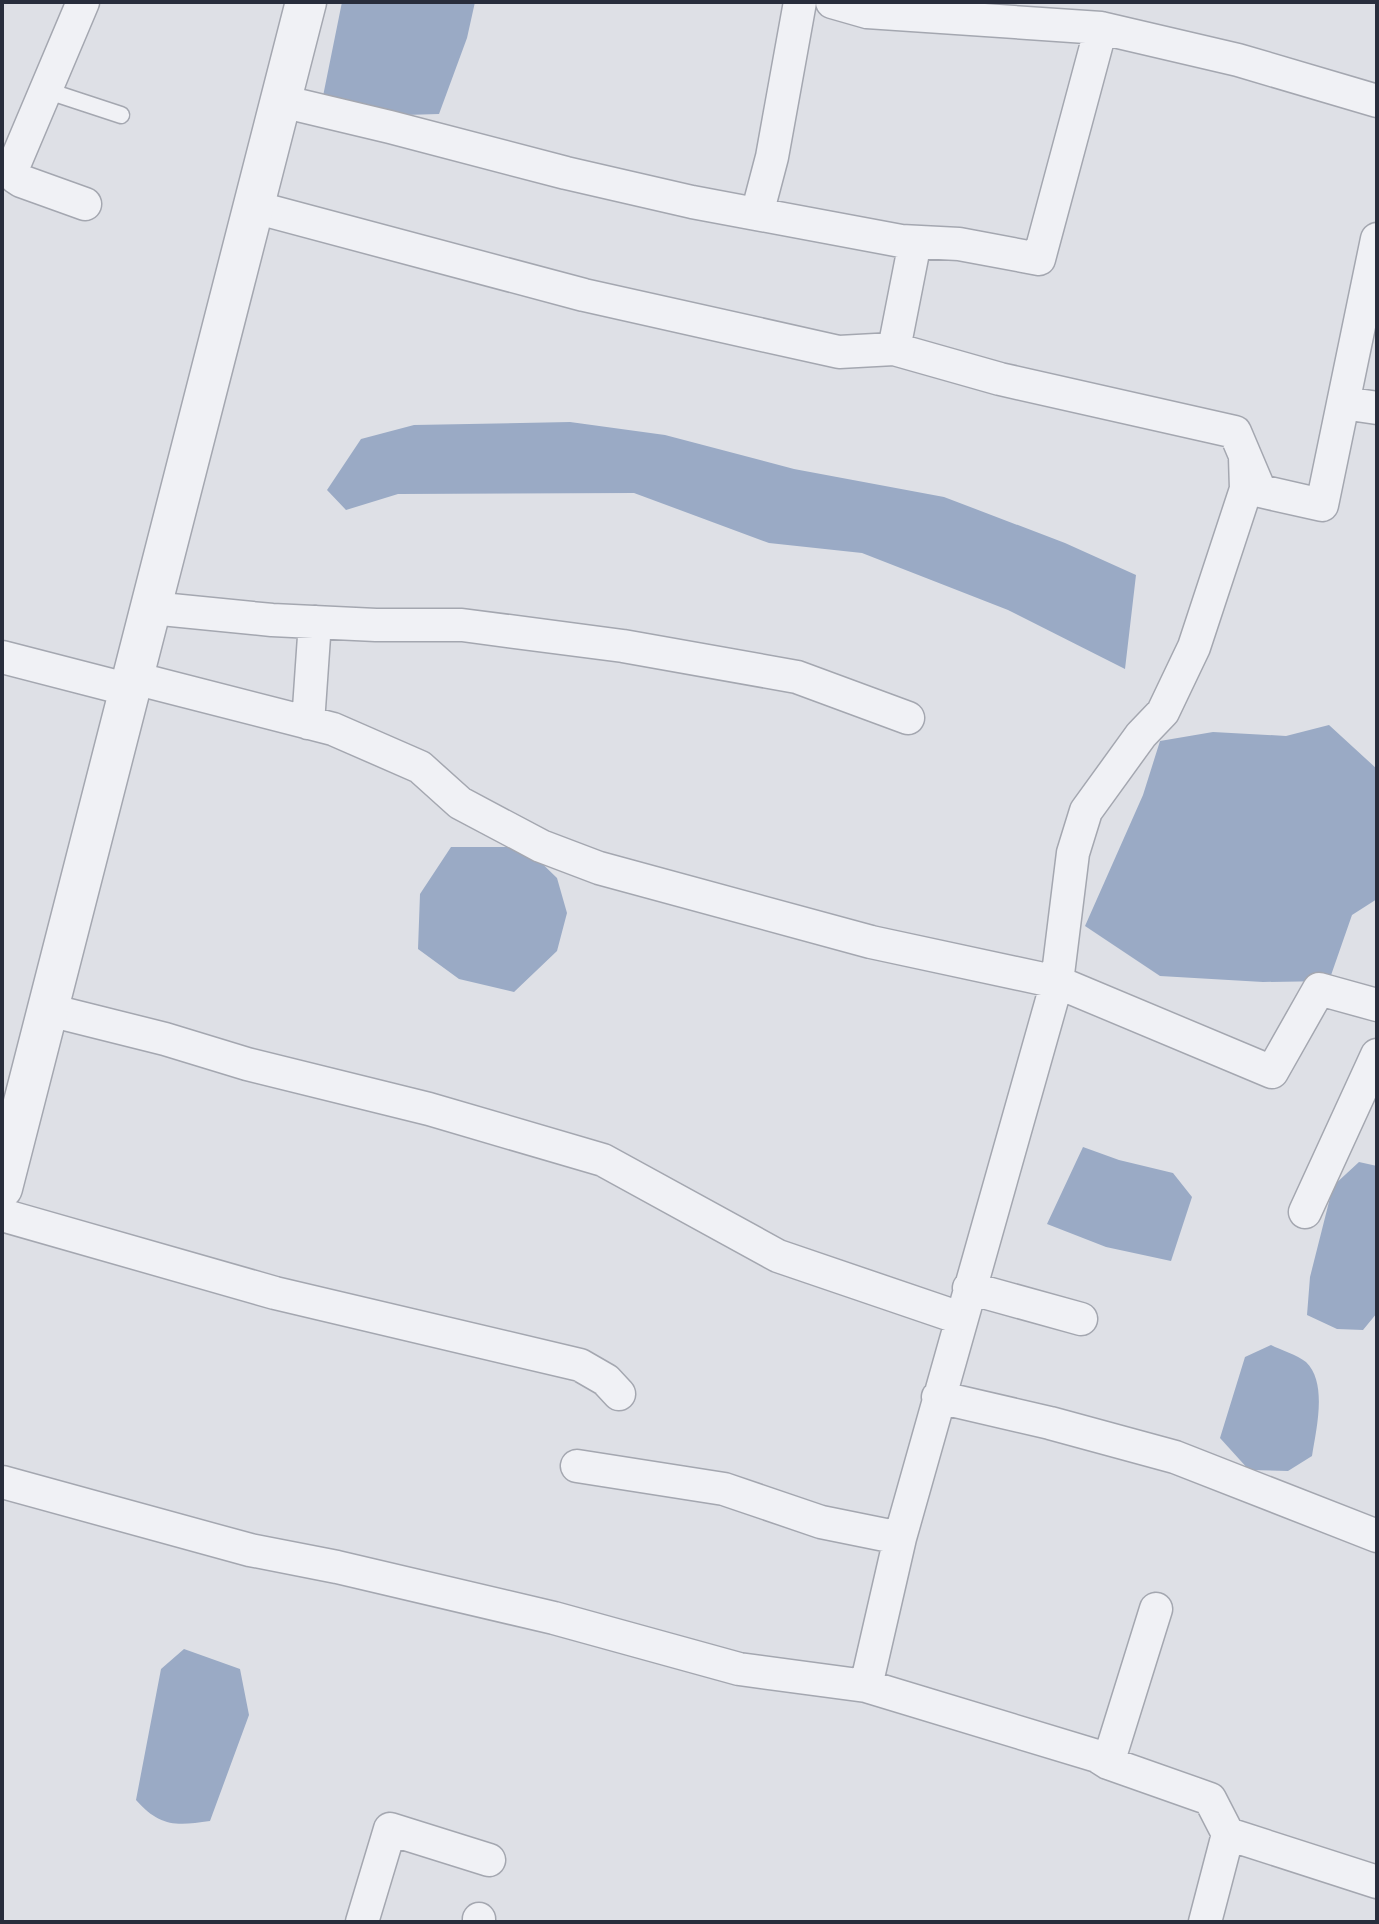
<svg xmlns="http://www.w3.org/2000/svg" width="1379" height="1924" font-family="'PT Sans',sans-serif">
	<rect width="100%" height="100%" fill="#dee0e6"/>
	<path fill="#9aaac5" d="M342,2H475L467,38L439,114L405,115L321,106Z
		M570,422L665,435L794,469L944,497L1065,543L1136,575L1125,669L1008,610L862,553L769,543L634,493L398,494L346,510L327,490L361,439L414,425Z
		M1329,725L1377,769V899L1352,915L1329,981L1263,982L1160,976L1085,926L1143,795L1160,741L1213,732L1286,736Z
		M451,847H525L557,878L567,913L557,951L514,992L459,979L418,949L420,894Z
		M1083,1147L1119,1160L1173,1173L1192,1197L1171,1261L1106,1247L1047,1224Z
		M1359,1162L1377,1166V1313L1363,1330L1337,1329L1307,1315L1310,1277L1333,1186Z
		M1271,1345C1281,1350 1297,1355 1306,1362C1328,1383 1316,1430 1312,1456L1288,1471L1249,1470L1220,1438L1245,1357Z
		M184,1649L240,1669L249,1715L210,1821C176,1826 160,1827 136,1800L161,1669Z"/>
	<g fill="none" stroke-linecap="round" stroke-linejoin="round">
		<defs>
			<path id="service" d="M45,90L121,115"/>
			<path id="minor" d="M83,2L12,170L15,177L21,181L85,204
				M832,2L867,12L1101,28L1238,60L1377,101
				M281,101L390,127L566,173L692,202L901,241L959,244L1039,259L1101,28
				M254,207L584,295L839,352L894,349L1000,379L1235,432L1260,491L1322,505L1377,239
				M757,214L772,157L800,2
				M894,349L915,242
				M1343,403L1377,408
				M151,608L272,620L376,625H462L623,646L797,677L908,718
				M2,657L130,690
				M134,678L333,729L420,767L460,803L541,846L599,868L871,942L1057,982L1272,1072L1319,989L1377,1005
				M308,723L315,622
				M49,1010L165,1039L247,1064L429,1109L603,1160L778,1256L960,1318
				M1305,1212L1377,1055
				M2,1215L275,1293L580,1365L606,1380L619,1394
				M969,1288L1081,1319
				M938,1397L1050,1423L1175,1457L1377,1536
				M577,1466L724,1489L821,1522L900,1538
				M2,1482L250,1550L337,1567L554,1618L739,1669L866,1686
				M1108,1763L1156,1609
				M1228,1834L1377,1882
				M362,1922L390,1829L489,1860
				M479,1922V1919
				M1205,1922L1228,1834L1210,1799L1108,1763L1097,1756L866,1686L900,1538L1057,982L1073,853L1086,811L1141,735L1163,712L1194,647L1246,489L1245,457"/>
			<path id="tertiary" d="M2,1188L306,2"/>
		</defs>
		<use href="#service" stroke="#a4a7b0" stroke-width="19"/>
		<use href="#minor" stroke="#a4a7b0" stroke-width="35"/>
		<use href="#tertiary" stroke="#a4a7b0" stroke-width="43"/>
		<use href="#service" stroke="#f0f1f5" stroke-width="16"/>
		<use href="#minor" stroke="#f0f1f5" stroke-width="32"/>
		<use href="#tertiary" stroke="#f0f1f5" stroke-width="40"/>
	</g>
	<rect width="1379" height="1924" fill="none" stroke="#282d3c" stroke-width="8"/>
</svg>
